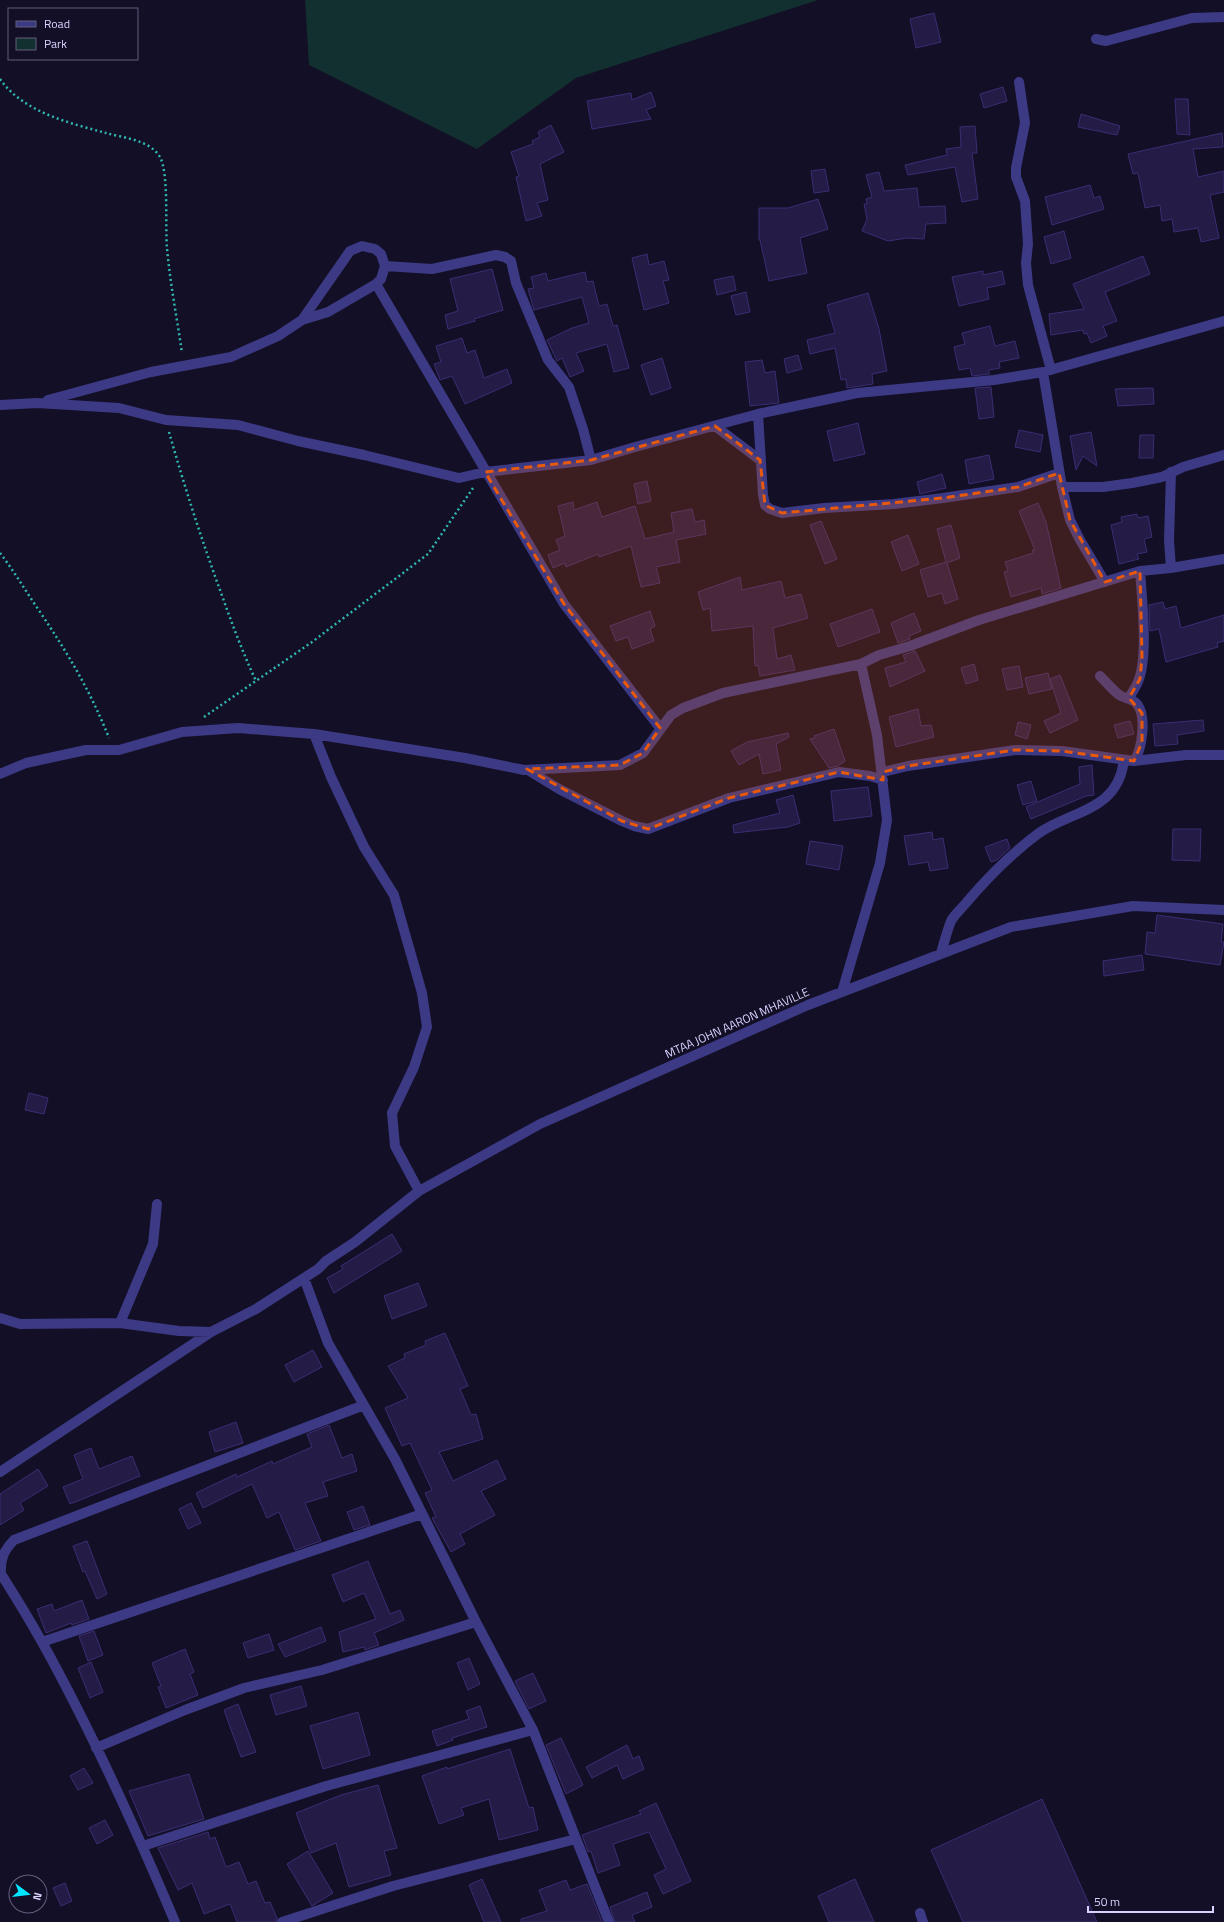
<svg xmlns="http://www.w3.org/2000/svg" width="1224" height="1922" font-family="'Titillium Web',sans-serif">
	<rect width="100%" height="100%" fill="#130f26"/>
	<path fill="#12302f" d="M305,0H818L576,78L477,149L309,65Z"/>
	<path fill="#241b47" stroke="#3b2d73" d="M934,13L941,42L916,48L910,19Z
		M1003,87L1007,101L984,108L980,94Z
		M651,92L656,106L646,110L651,119L592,129L587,101L631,93L632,100Z
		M1175,99H1188L1190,135L1177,134Z
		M1081,114L1120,126L1117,135L1078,127Z
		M551,125L564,152L540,164L548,200L537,203L542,216L526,221L516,177L519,176L511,152L533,144L532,141L540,137L538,132Z
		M975,126L977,153H972L978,199L962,202L955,167L908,175L905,165L947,155L946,149L961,147L960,127Z
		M1222,133L1223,147L1193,149L1198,177L1224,171V192L1210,195L1219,238L1201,242L1198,228L1174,232L1172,219L1162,221L1160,205L1145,208L1138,173L1133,174L1128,154Z
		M825,169L829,191L814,193L811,171Z
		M879,172L884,191L917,188L919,207L945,206L946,223L926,224L924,239L907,238L888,241L862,231L867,219L864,204H867L866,199L872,197L866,175Z
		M1090,185L1094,198L1100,196L1104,209L1052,225L1045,197Z
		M818,199L828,229L800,238L807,273L769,281L760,240H759V208H788Z
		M1064,231L1071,258L1051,264L1044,237Z
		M647,254L649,265L664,261L669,280L663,281L669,303L644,310L632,258Z
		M1143,256L1150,274L1105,292L1117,321L1103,326L1107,336L1091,343L1087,333L1084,334L1083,330L1051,335L1049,314L1084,309L1073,284Z
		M492,269L503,310L474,319L475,321L448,329L445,315L458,311L450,279Z
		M983,271V275L1002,271L1005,284L987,288L989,299L959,306L952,277Z
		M585,272L587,282L593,281L599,306L607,304L613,326L617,325L629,368L614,372L607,344L576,353L584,371L570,377L562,358L557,361L547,340L572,328L589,323L582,297L534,310L528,289L534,288L531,277L546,273L548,281Z
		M733,276L736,290L717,295L714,280Z
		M746,292L750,312L736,315L731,296Z
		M868,293L879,329L887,371L872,374L873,384L847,388L846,379L841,380L835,348L810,354L807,340L835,333L827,305Z
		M990,326L995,346L1015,341L1019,358L999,362L1000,368L989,370V374L972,376L970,368L959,370L954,347L965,344L962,333Z
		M462,338L467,353L475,350L484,378L507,369L512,383L465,404L452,376L440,380L434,364L441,362L436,346Z
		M798,355L802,369L787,373L784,359Z
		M662,358L671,388L651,395L641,365Z
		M762,360L765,373L775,371L779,403L750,406L745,362Z
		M991,387L994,417L979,419L975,388Z
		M1153,388L1154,404L1118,406L1115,389Z
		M858,423L865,454L834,461L827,431Z
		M1019,430L1043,435L1040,452L1015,447Z
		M1091,432L1097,466L1083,456L1076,470L1070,436Z
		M1140,435H1154L1153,458H1139Z
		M989,455L994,479L969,484L965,460Z
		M942,474L946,488L920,494L917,482Z
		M647,481L651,501L638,504L634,484Z
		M573,502L574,510L597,502L602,517L635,506L645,539L674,532L671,513L692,509L695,522L704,520L706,534L676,540L680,562L656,567L660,583L641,587L631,546L599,557L598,554L566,567L565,563L553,568L548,555L560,550L556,540L565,536L558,506Z
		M1038,503L1046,522L1061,588L1042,594L1041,588L1011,597L1004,572L1008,571L1005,562L1033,553L1032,550H1035L1019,511Z
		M1137,514L1138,518L1148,516L1152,537L1144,539L1147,552L1137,554L1139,559L1119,564L1111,525L1122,522L1121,517Z
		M821,521L837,559L825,564L810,525Z
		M951,525L960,558L947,563L958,599L945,604L942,593L928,597L920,570L946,562L937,529Z
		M908,535L919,564L902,571L891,542Z
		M740,577L742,590L781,581L785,598L801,594L808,618L773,628L777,659L791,655L795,670L760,676L758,665L755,666L753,626L712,631L710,608L703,610L698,592Z
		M1163,602L1165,609L1176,606L1181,628L1224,615V641L1217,643L1218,647L1166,662L1159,629L1150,631L1149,605Z
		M872,609L880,632L838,647L830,624Z
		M650,611L655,626L650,629L654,641L632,649L628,637L616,641L610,626Z
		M914,613L921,631L909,636L910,639L898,643L891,623Z
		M915,651L925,671L890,687L885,668L906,662L903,655Z
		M974,664L978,680L966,684L961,668Z
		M1019,666L1023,687L1007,690L1002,669Z
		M1048,673L1052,689L1029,694L1025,678Z
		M1060,675L1078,720L1050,733L1044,721L1061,713L1050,679Z
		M918,709L921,726L931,725L934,737L896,747L889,717Z
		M1203,720L1204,731L1177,735L1178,744L1155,746L1153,724Z
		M1130,721L1134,734L1118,738L1114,725Z
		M1018,722L1031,725L1027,739L1015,735Z
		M834,729L845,761L838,766L829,768L810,739L815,738L814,736Z
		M788,733L789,737L776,744L781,770L763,774L759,754L739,765L731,751L747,742Z
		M1092,765L1094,795L1086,796L1031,819L1026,807L1080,784L1079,767Z
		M1031,781L1037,801L1023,805L1017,785Z
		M868,787L872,816L834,821L831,791Z
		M793,795L800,823L788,827L734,833L733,825L780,813L776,800Z
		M1173,829H1201L1200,861L1172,860Z
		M932,832L933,840L943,838L948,868L930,871L928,862L909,865L904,836Z
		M1007,839L1010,848L997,860L991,862L985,847Z
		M810,841L843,846L839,870L806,864Z
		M1157,915L1223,924L1221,942H1224L1220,965L1145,954L1147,932L1155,933Z
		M1142,955L1144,970L1104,976L1103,961Z
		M29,1093L48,1098L44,1114L25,1110Z
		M392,1234L402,1251L334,1293L327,1278L343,1269L341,1266Z
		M418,1283L427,1306L392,1319L384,1296Z
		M445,1333L468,1386L460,1389L471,1415L476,1414L483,1439L439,1452L453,1481L497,1460L506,1479L481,1491L495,1515L460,1534L465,1544L451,1552L432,1518L436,1517L425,1493L432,1490L410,1443L402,1446L385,1408L408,1398L388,1366L405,1358L404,1354L426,1345L425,1341Z
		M313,1350L322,1367L294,1382L285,1365Z
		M236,1422L243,1443L215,1452L209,1432Z
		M329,1425L342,1458L352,1454L357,1471L323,1482L328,1496L305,1503L321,1541L295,1550L279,1512L267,1518L252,1484L203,1508L196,1493L236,1474L237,1477L272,1461L273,1464L312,1447L307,1434Z
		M91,1448L99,1469L132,1456L140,1476L70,1504L63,1487L83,1479L74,1455Z
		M38,1469L48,1486L20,1503L24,1510L0,1525V1494Z
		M191,1503L201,1523L188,1529L179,1509Z
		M363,1506L370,1525L354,1530L347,1512Z
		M87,1541L107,1594L97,1599L85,1571L83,1572L73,1546Z
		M368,1561L390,1614L400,1610L404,1620L374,1633L379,1645L365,1650L364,1647L343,1652L339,1632L376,1619L364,1593L343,1602L332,1575Z
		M82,1600L89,1619L72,1625L71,1623L46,1633L37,1609L52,1604L54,1611Z
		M321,1627L326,1641L285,1657L278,1644Z
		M94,1631L103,1655L88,1661L79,1636Z
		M269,1634L274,1650L248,1658L243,1643Z
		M185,1649L194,1672L190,1674L198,1695L166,1708L158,1687L161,1686L152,1663Z
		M469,1658L480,1684L468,1690L457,1663Z
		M91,1662L103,1692L90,1698L78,1668Z
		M533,1673L546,1701L529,1709L515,1681Z
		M301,1686L307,1706L276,1715L270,1695Z
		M238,1704L256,1752L241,1757L224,1710Z
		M480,1706L487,1727L452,1738L453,1740L437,1746L432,1731L469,1719L466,1711Z
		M358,1712L370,1755L323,1769L310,1726Z
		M561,1738L583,1785L566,1794L546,1745Z
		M627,1745L633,1759L639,1756L644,1769L623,1779L617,1765L592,1778L586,1767Z
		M510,1749L529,1808L533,1807L538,1830L499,1840L489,1799L461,1808L464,1815L439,1824L422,1776L447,1767V1769Z
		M84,1768L93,1783L78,1790L70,1776Z
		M189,1774L204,1819L148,1836L129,1791Z
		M378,1785L397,1848L384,1851L391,1875L349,1887L336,1843L311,1853L296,1813L341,1795Z
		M1042,1799L1097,1922H963L931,1850Z
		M656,1803L691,1881L663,1894L654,1875L666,1869L649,1832L613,1844L620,1865L598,1873L591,1851L588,1852L582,1835L641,1814L639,1811Z
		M105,1820L113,1835L97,1844L89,1828Z
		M208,1832L210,1839L215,1837L226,1867L239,1862L248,1884L256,1881L265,1903L270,1902L277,1918L276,1922H237L230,1904L204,1914L192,1883L178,1890L158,1848Z
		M308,1851L333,1893L312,1906L287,1864Z
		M482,1879L501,1922H484L469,1885Z
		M855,1879L874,1922H829L818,1896Z
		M566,1880L570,1890L587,1884L602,1922H521V1919L547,1911L539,1890Z
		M65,1883L72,1901L61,1906L53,1888Z
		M647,1892L652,1907L632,1915L635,1922H615L610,1907Z"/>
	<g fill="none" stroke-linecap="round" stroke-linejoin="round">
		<path stroke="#2fb8b0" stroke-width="2.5" stroke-dasharray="2 3" stroke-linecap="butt" d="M0,79C23,112 69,123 106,133C124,138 150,140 160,157C169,174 165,226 167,248C170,283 177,318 182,353
			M169,432C184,485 201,538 220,590C231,621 242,651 256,681
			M0,553C14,571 25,590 38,609C67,652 90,690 109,738
			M204,717L312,642L428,554L473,488"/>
		<path stroke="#3d3a85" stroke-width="10" d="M1096,39L1106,41L1192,18L1224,17
			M1019,82L1025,123L1016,168V177L1025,201L1028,244L1026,263L1028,285L1051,370
			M385,266L432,269L496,255L505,257L511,261L516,283L548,360L569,387L583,429L591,460
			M376,284L564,604L660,728
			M1043,372L1062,487L1070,520L1080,540L1105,582
			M48,400L151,372L231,357L278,336L302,320L328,312L376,284L381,279L385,266L381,254L375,249L362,246L350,251L302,320
			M0,405L37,403L119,408L166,420L238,425L298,441L364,455L459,478L485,472L591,460L635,447L758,414L857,393L994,380L1043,372L1224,321
			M758,414L763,495L765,505L770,509L782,513L824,508L894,504L943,498L1018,487L1059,473
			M715,426L760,460
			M1062,487H1103L1132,483L1162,477L1183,467L1224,455
			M1171,568L1169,540L1171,472
			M1100,676C1106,682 1112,689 1118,694C1124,699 1132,698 1137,704C1147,716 1142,750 1134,761
			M1129,698C1132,692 1137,686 1139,679C1148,654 1142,599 1140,571
			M314,734L331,777L364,847L394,895L422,993L427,1027L414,1067L392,1113L395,1146L419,1191
			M528,770L559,789L622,821L634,826L648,829L729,798L839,772L870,776L883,780
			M883,772L908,766L1015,750L1062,751L1134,761L1186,755H1224
			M0,774L26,763L86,750H119L182,732L238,728L314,734L465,758L524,770L620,765L643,753L671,715L683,708L723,693L861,664L879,655L910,646L979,620L1140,571L1171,568L1224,559
			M941,953C944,943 947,931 951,921C954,915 962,908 966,903C988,877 1012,853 1039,833C1073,810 1118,811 1124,760
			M842,992L880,863L887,820L877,735L861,664
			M304,1278L328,1343L395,1459L476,1622L533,1730L609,1922
			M0,1318L20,1324L120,1323L179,1331L211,1332L256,1309L318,1269L326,1261L355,1242L419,1191L540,1124L808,1005L1011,927L1133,906L1224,910
			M120,1323L153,1244L157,1204
			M0,1472L211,1332
			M42,1642L422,1514
			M96,1748L185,1710L244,1688L322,1670L476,1622
			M143,1846L326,1786L533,1730
			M920,1913L923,1922
			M175,1922C135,1827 92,1732 42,1642C29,1619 15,1596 1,1574C0,1559 4,1550 14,1540L364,1405
			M282,1922L393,1886L576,1839"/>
	</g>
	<path fill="#e8590c" fill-opacity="0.2" stroke="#e8590c" stroke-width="3" stroke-dasharray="8 5" stroke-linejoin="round" d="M715,426L760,460L765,505L782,513L943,498L1018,487L1059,473L1070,520L1105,582L1140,571L1142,657L1140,679L1129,698L1142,713V742L1134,761L1062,751L1015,750L908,766L883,772V780L839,772L729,798L648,829L622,821L527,769L620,765L643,753L660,728L564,604L485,472L591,460Z"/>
	<g text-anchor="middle" stroke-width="4" stroke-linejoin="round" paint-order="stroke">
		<g font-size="12" fill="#d9d4ff" stroke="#130f26">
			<text transform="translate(737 1023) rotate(-24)" y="4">MTAA JOHN AARON MHAVILLE</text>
		</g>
	</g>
	<rect x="8" y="8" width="130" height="52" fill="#130f26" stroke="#625e7d"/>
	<rect x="16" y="21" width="20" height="6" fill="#3d3a85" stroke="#625e7d"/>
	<text x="44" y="28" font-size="12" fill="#d9d4ff">Road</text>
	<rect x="16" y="38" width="20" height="12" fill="#12302f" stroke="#625e7d"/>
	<text x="44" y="48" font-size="12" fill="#d9d4ff">Park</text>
	<g transform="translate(28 1894) rotate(105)"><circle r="19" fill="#130f26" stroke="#625e7d"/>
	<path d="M0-3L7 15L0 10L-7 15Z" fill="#00e5ff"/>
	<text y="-6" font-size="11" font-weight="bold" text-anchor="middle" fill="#d9d4ff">N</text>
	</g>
	<path d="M1088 1906v6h125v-6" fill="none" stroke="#d9d4ff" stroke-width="2"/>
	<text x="1094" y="1906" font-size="12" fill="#d9d4ff" stroke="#130f26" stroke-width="3" paint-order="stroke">50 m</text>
</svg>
